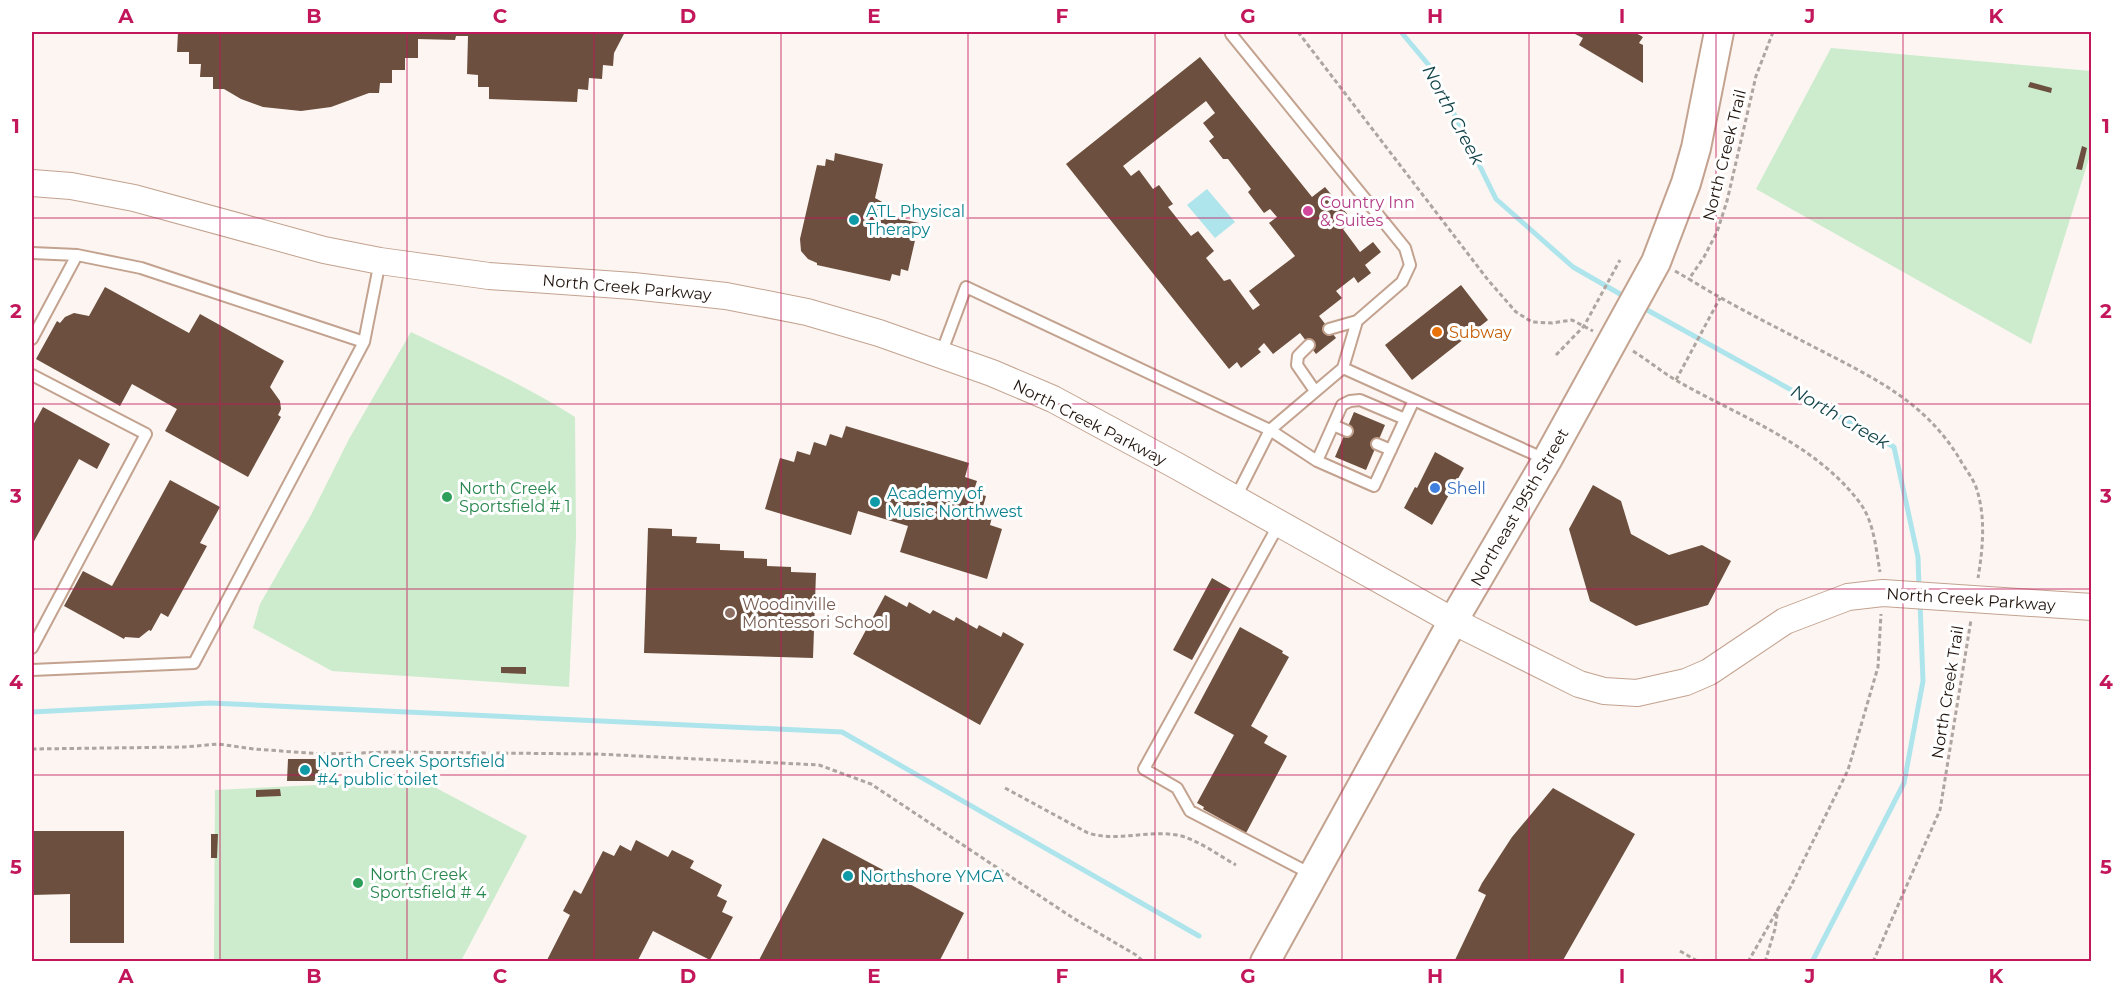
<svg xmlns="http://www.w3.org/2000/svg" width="2123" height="993" font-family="Montserrat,sans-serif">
	<rect width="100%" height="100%" fill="#fcf5f1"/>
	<path fill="#cceccd" d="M1831,48L2091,71V152L2031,344L1756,189Z
		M411,332C467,359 523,384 575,417L576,537L569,687L332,671L253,628L260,604L311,515L349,439Z
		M421,780L527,836L461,961L214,962L215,790Z"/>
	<path fill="#aee5ec" d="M1207,189L1235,222L1215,238L1187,205Z"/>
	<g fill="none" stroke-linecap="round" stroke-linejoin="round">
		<path stroke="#aee5ec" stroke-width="5" d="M1401,32L1432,69L1496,199L1573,267L1627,298
			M1640,306L1894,447L1918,557L1919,588
			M32,712L210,703L842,732L1199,936
			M1812,962L1904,783L1923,681L1920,603"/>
	</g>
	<path fill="#6c4f3e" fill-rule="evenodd" d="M178,32L335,34V32H625L614,53L613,66L603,65L602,79L589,78L588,90L578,89L577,102L489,99V87H478V75L467,74L468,36H456L455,40L418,39V58H405V70H392V83H380L379,93H369L331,107L301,111L263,107L241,99L224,89H213V77H200L201,64H189V52H177Z
		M1577,32H1634L1643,37L1639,43L1643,45V83L1579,45L1583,38L1575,34Z
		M1200,57L1312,197L1325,187L1353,221L1343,229L1360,252L1373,242L1381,252L1365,265L1371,273L1358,283L1354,277L1336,291L1342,298L1319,316L1336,338L1316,354L1300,333L1273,354L1264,343L1258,349L1261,352L1241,368L1237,362L1229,369L1066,164ZM1206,101L1215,113L1203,123L1214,137L1209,141L1223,159H1228L1251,189L1248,192L1264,213L1270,209L1277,217L1269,223L1295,256L1249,291L1260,305L1253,310L1230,279L1224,281L1206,258L1214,251L1198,231L1191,236L1168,207L1173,204L1159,185L1153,189L1139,170L1131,176L1123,166Z
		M2030,82L2052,88L2051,93L2028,87Z
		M2082,146L2087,148L2082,170L2076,169Z
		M835,153L883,164L875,198L886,204V216L919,223L908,271L901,269L900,276L892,274L890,281L817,265V263L808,259L801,251L800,239L817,165L825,166L826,159L834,161Z
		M1461,285L1488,320L1412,380L1385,345Z
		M105,287L189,333L200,314L284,361L270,387L280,401L281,409L278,415L281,417L248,477L165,431L177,409L132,384L120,406L36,359L57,321L60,323L65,317L74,313L89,316Z
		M43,407L110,444L97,469L79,459L32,545V427Z
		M1354,412L1385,425L1366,470L1335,457Z
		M846,426L969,463L965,477L977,481L973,493L986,496L982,510L993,513L990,525L1002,529L987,579L900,552L908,526L858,511L851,535L765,509L780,458L794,462L797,451L810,455L814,442L826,446L830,434L842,438Z
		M1435,452L1464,468L1432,525L1404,508L1415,487L1417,488Z
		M170,480L220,507L200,543L207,546L168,617L161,613L151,631L149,630L139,638L125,637L124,639L64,606L83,571L112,586Z
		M1593,485L1621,501L1631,534L1669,555L1702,545L1731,561L1708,605L1636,626L1590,601L1569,529Z
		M648,528L672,529V536L697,537L696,543L720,544V550L744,551V558L767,559V566L791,567V572L816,573L813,658L644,653Z
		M1212,578L1231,589L1192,660L1173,650Z
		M885,595L907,607L909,602L930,614L933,610L954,621L956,617L977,629L979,625L1001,637L1003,632L1024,644L980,725L853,654Z
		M1240,627L1283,651L1282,653L1289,657L1251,726L1268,736L1264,743L1287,756L1246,833L1203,809L1204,807L1197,803L1234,735L1194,713Z
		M501,667H526V674L501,673Z
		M288,759H322V781H287Z
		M1553,788L1635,834L1562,962H1454L1486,895L1478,891L1482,883L1512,837Z
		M280,789L281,796L256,797V790Z
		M32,831H124V943H70V894L32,895Z
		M211,834H218L217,858H211Z
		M823,838L964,913L939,962H758Z
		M636,840L668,857L672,850L694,861L690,868L722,885L717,896L727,901L722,912L733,917L710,960L653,931L637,962H546L570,915L563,911L574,890L581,894L603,851L614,856L620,845L631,851Z"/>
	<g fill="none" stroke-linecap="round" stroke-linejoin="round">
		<defs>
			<path id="service" d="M1231,34L1405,248L1410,265L1402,282L1357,321L1343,368L1270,430L1235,499
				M32,253L77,255L141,268L364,342
				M1329,329L1357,321
				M32,339L77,255
				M1309,345L1298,356L1297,365L1315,391
				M941,354L966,287L1270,430L1317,461L1374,486L1414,400
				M1343,368L1547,460
				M32,375L146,434L32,648
				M1333,425L1347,431
				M1377,444L1391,450
				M1317,461L1342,405L1350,401L1360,400L1405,419
				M1279,524L1144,769L1177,788L1190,811L1313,875
				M32,670L194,663L364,342L380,261"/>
			<path id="tertiary" d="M32,183L71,186L134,198L324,250L380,261L489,276L633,286L726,296L807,312L879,333L992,373L1053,399L1177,466L1453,621L1579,684L1604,691L1637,693L1686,682L1709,672L1785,621L1848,597L1883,593L2092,607"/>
			<path id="secondary" d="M1265,962L1453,621L1547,460L1656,262L1686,183L1696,148L1719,32"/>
		</defs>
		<use href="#service" stroke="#c3a28f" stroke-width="14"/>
		<use href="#tertiary" stroke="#c3a28f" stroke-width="28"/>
		<use href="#secondary" stroke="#c3a28f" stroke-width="32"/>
		<path stroke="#aea5a0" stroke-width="3" stroke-dasharray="4.5 3" stroke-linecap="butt" d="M1298,32L1488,280L1516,312L1532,322L1552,323L1572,320L1593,331
			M1773,32L1756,76L1727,201L1717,232L1704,257L1689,279C1729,304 1772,325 1814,347C1874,378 1927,402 1962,463C1967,471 1973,479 1976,487C1986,516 1983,548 1978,578
			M1675,271L1689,279
			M1633,351C1649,361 1663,373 1679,382C1741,417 1816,444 1860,503C1874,522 1876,549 1880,572
			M1556,355L1584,326L1620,260
			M1676,380L1720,298
			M32,749L185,747L218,744L254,749L322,754L392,752L597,754L819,765L871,784L1073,918L1136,955L1144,962
			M1005,788L1088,833C1117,842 1147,830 1177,835C1197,839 1218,855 1236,865
			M1680,951L1699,962
			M1748,962L1790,888L1848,770L1878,667L1881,614
			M1765,962L1775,929L1778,908
			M1873,962L1940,810L1971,620"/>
		<use href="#service" stroke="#fff" stroke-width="10"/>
		<use href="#tertiary" stroke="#fff" stroke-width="26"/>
		<use href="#secondary" stroke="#fff" stroke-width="28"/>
	</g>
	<path fill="none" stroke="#c2185b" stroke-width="1.5" stroke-opacity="0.55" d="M220,32V962M407,32V962M594,32V962M781,32V962M968,32V962M1155,32V962M1342,32V962M1529,32V962M1716,32V962M1903,32V962M32,218H2092M32,404H2092M32,589H2092M32,775H2092"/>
	<circle fill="#d1479c" stroke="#fff" stroke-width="2" cx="1308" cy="211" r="6"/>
	<g fill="#0f9aa8" stroke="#fff" stroke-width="2">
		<circle cx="854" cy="220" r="6"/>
		<circle cx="875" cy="502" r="6"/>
		<circle cx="305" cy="770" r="6"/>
		<circle cx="848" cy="876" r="6"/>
	</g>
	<circle fill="#e8710a" stroke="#fff" stroke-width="2" cx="1437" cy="332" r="6"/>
	<circle fill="#3f7fe0" stroke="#fff" stroke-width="2" cx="1435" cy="488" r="6"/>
	<g fill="#2e9e5b" stroke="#fff" stroke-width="2">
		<circle cx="447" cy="497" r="6"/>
		<circle cx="358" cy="883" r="6"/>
	</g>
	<circle fill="#8d6e63" stroke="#fff" stroke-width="2" cx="730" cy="613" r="6"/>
	<g text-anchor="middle" stroke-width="6" stroke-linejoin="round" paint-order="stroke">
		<g font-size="16" fill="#1f130c" stroke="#fff">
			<text transform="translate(1724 155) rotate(-76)" y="6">North Creek Trail</text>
			<text transform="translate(627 287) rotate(5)" y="6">North Creek Parkway</text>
			<text transform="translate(1090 422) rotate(27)" y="6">North Creek Parkway</text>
			<text transform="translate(1519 507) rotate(-60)" y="6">Northeast 195th Street</text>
			<text transform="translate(1971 599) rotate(4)" y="6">North Creek Parkway</text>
			<text transform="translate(1947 692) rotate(-81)" y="6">North Creek Trail</text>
		</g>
		<g font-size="16" fill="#b23c85" stroke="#fff" text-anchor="start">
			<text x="1320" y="208">Country Inn<tspan x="1320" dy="18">&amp; Suites</tspan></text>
		</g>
		<g font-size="16" fill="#0d838f" stroke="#fff" text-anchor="start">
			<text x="866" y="217">ATL Physical<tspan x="866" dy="18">Therapy</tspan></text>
			<text x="887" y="499">Academy of<tspan x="887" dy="18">Music Northwest</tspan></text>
			<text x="317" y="767">North Creek Sportsfield<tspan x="317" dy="18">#4 public toilet</tspan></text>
			<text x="860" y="882">Northshore YMCA</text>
		</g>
		<g font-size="16" fill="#c56008" stroke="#fff" text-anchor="start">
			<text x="1449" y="338">Subway</text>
		</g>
		<g font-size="16" fill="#27864d" stroke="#fff" text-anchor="start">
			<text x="459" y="494">North Creek<tspan x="459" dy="18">Sportsfield # 1</tspan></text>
			<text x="370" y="880">North Creek<tspan x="370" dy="18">Sportsfield # 4</tspan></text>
		</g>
		<g font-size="16" fill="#366cbe" stroke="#fff" text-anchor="start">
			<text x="1447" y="494">Shell</text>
		</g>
		<g font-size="16" fill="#785e54" stroke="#fff" text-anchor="start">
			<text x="742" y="610">Woodinville<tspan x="742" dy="18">Montessori School</tspan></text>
		</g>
		<g font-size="18" font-style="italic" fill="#12444a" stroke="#fff">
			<text transform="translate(1453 115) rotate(62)" y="6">North Creek</text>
			<text transform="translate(1840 417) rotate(30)" y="6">North Creek</text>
		</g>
	</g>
	<rect width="2123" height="993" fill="none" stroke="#ffffff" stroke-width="66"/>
	<rect x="33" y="33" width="2057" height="927" fill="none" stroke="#c2185b" stroke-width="2"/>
	<g font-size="20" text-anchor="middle" font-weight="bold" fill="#c2185b">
		<text x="126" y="23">A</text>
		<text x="314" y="23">B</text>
		<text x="500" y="23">C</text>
		<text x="688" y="23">D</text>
		<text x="874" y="23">E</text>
		<text x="1062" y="23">F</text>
		<text x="1248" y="23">G</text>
		<text x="1435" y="23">H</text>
		<text x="1622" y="23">I</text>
		<text x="1810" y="23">J</text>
		<text x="1996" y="23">K</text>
		<text x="16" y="133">1</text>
		<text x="2106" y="133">1</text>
		<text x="16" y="318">2</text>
		<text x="2106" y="318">2</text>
		<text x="16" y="503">3</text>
		<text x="2106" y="503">3</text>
		<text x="16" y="689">4</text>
		<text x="2106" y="689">4</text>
		<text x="16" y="874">5</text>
		<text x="2106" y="874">5</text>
		<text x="126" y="983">A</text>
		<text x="314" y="983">B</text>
		<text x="500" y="983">C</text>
		<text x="688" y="983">D</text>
		<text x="874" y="983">E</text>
		<text x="1062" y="983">F</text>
		<text x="1248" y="983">G</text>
		<text x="1435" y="983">H</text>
		<text x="1622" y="983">I</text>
		<text x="1810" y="983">J</text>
		<text x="1996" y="983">K</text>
	</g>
</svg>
